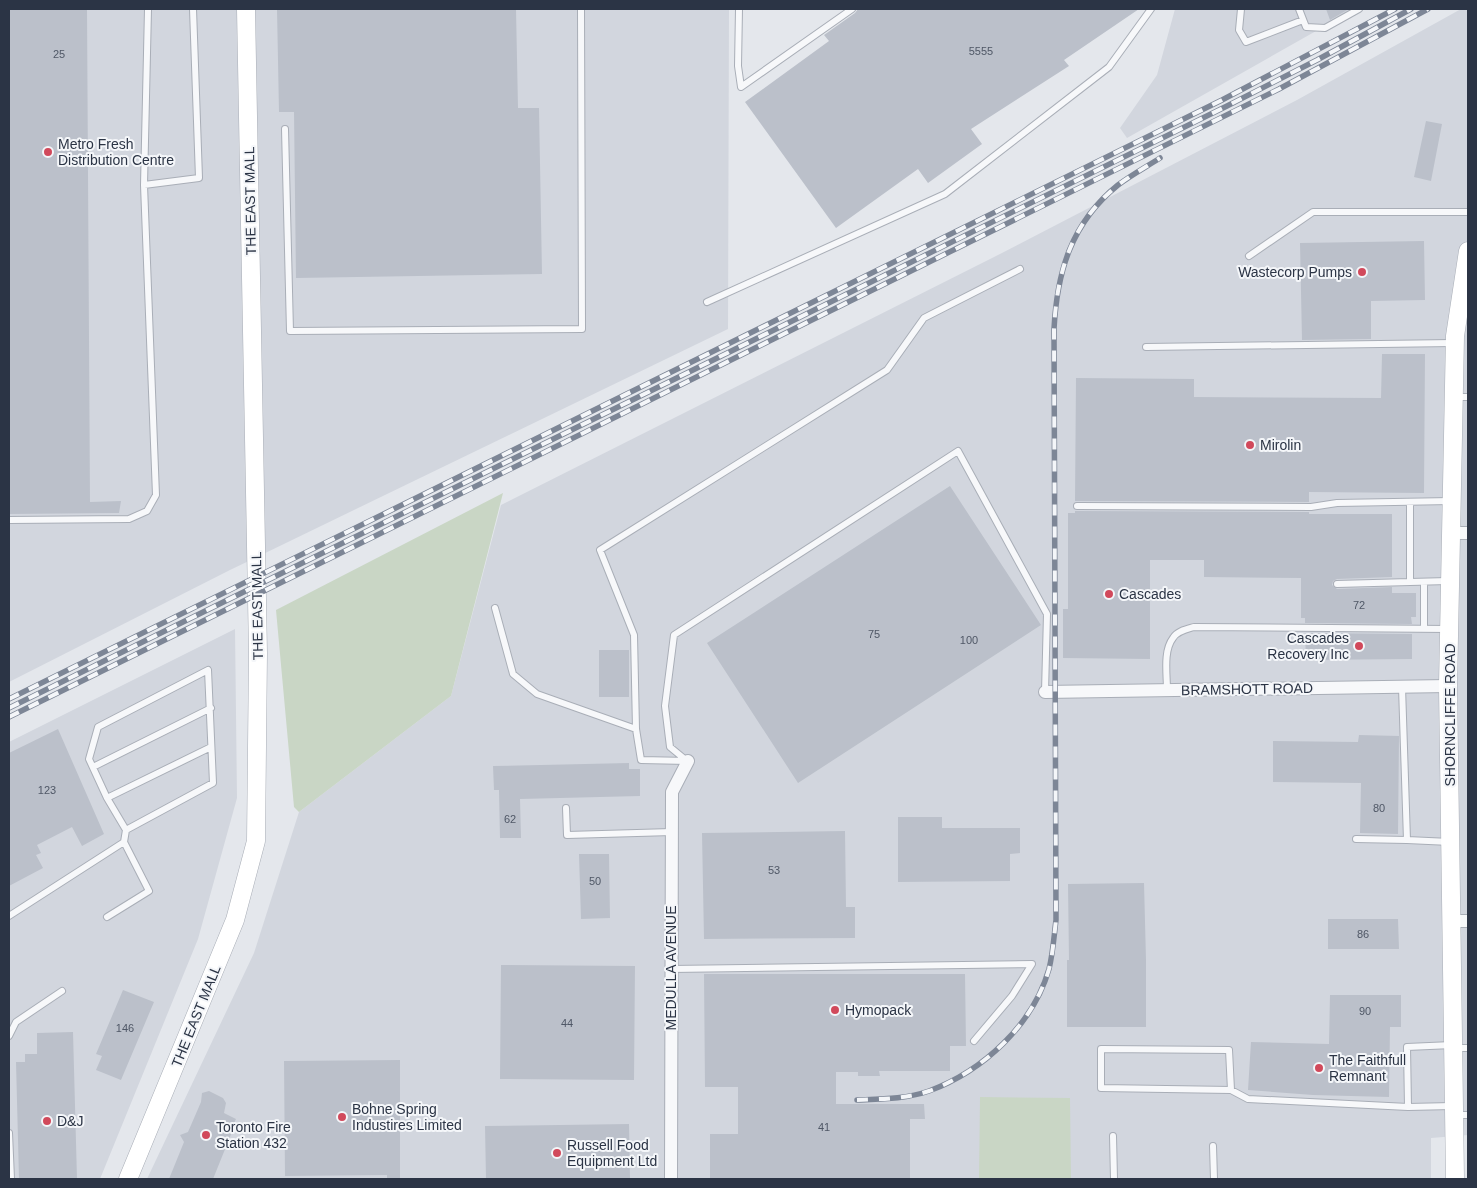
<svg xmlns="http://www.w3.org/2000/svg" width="1477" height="1188" font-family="Helvetica,sans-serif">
	<rect width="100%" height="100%" fill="#e4e7ec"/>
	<path fill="#d2d6de" d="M9,9H729L728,329L230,570L9,682Z
		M1175,9H1355L1127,138L1120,128L1157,75Z
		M1461,9H1468V1135L1431,1138V1179H147L254,953L299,812L451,696L501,505L1000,254L1297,100Z
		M235,629L237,798L198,939L100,1179H9V742Z"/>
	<path fill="#c9d6c5" d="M503,493L451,696L299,812L294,807L276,610Z
		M980,1097L1070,1098L1071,1179H979Z"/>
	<path fill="#bbc0ca" d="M9,9H87L90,502L121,501L119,513L9,514Z
		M277,9H516L518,108H539L542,274L296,278L294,112H279Z
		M858,9H1139L1064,60L1069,66L971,129L982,144L928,183L918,169L836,228L745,102L829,41L824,35L855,13Z
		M1326,9H1349L1330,20Z
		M1426,121L1442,124L1431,181L1414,177Z
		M1424,241L1425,300L1371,301V339L1302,340L1300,243Z
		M1382,354H1425L1424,493L1309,492V502L1075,501L1076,378L1194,379V397L1381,398Z
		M950,486L1041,625L798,783L707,643Z
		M1075,511L1309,512V514H1392V577L1337,579L1333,581L1332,585L1337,589L1392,587V593H1416V617H1411L1412,624L1305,623V618H1301V578L1204,577V560H1150V659L1063,658V609H1068V513H1075Z
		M1305,633L1412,634V659L1306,660Z
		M599,650H629V697H599Z
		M58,729L104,834L82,846L72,827L37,845L41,853L36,855L43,868L9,886V753Z
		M1359,735L1399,736L1398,834L1360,833L1361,783L1273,782V741L1358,742Z
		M629,763V769H640V796L520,799L521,838H500L499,790H494L493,766Z
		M898,817H942V828H1020V853L1010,854V881L898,882Z
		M845,831L846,907H855V938L704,939L702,833Z
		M579,854H609L610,918L581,919Z
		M1144,883L1146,960V1027H1067V960H1069L1068,884Z
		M1328,919H1398L1399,949H1328Z
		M501,965L635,966L634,1080L500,1079Z
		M704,974H965L966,1046H950V1071H879L880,1076H858V1072H836V1104H924L925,1119H910V1179H710V1134H738V1087H705Z
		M123,990L154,1002L121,1080L96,1070L102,1056L96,1054Z
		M1330,995H1401V1027H1390L1389,1097L1313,1095L1248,1090L1251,1042L1329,1044Z
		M73,1032L77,1179H19L16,1062H25V1054H37V1033Z
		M400,1060V1179H387V1175L285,1176L284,1061Z
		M209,1091L223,1098L226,1103L224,1113L236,1119L230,1131L232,1132L213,1179H169L184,1142L180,1135L188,1132L201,1102L202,1093Z
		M629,1124L630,1179H486L485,1126Z"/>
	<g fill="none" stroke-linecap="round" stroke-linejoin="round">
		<defs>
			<path id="lane" d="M739,9L738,66L741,87L852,9
				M1241,9L1239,30L1246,42L1303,20
				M1299,9L1306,27L1325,28L1359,9
				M285,129L290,331L582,329L581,9
				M144,185L199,178L193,9
				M1249,256L1313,212H1468
				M707,302L945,194L1109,67L1151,9
				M1146,347L1453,343
				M1455,397H1468
				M1410,502V582L1448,581
				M1077,506L1311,507L1337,503L1451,501
				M9,520L129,519L147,511L156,495L144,185L148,9
				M1424,582V628
				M1337,584L1410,582
				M495,608L513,674L537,694L636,729
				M1402,687L1407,840L1450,842
				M1167,690C1167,674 1163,651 1173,638C1177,631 1187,629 1194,627L1448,629
				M687,761L670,747L665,706L674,635L958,451L1047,614L1045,692
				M688,761L641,760L636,729L634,635L600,550L887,370L924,318L1020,269
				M93,767L211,708
				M107,798L211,747
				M566,808L567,835L672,832
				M1356,839L1407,840
				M9,916L124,842L126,830L107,798L89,759L98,727L208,670L213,783L126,830
				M107,917L149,891L124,842
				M671,969L1032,964L1012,996L974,1041
				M9,1036L16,1022L62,991
				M1452,1045L1407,1047L1408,1107L1452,1106
				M1455,1048H1468
				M1231,1090L1229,1050L1101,1049V1088L1231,1090L1248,1099L1408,1107
				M1455,1115H1468
				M9,1133L11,1179
				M1113,1136L1114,1179
				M1213,1146L1214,1179"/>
			<path id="street" d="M1451,533H1468
				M1045,692L1448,686
				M1452,921H1468
				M671,1179L672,792L688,761"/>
			<path id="secondary" d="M128,1179L235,920L256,841L258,653L246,9
				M1455,1179L1448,686L1455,336L1468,251"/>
		</defs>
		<use href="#lane" stroke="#a9aeb7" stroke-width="8"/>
		<use href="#street" stroke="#a9aeb7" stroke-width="14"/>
		<use href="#secondary" stroke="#a9aeb7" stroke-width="19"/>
		<use href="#lane" stroke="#f7f8fa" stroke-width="6"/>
		<use href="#street" stroke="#f7f8fa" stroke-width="12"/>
		<use href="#secondary" stroke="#fff" stroke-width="18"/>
		<defs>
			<path id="rail" d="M9,699L1222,100L1395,9
				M9,708L1227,106L1317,60L1411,9
				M9,717L1279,89L1428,9
				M857,1100C881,1099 906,1099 929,1091C983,1071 1033,1025 1049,969C1053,953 1054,936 1056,920L1054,329C1057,272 1071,223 1118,185C1131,175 1146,167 1160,158"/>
		</defs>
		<use href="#rail" stroke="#7d8696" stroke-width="5.5"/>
		<use href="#rail" stroke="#f4f6f9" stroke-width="4" stroke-dasharray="11" stroke-linecap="butt"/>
	</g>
	<g fill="#d1495b" stroke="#f4f6f9" stroke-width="2">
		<circle cx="48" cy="152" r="5"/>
		<circle cx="1362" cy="272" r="5"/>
		<circle cx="1250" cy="445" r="5"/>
		<circle cx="1109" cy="594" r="5"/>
		<circle cx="1359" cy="646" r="5"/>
		<circle cx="835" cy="1010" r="5"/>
		<circle cx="1319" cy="1068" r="5"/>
		<circle cx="342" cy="1117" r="5"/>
		<circle cx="47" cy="1121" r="5"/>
		<circle cx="206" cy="1135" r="5"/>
		<circle cx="557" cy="1153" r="5"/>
	</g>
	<g text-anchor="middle" stroke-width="4" stroke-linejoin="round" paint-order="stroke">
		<g font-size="11" fill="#4f5766">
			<text x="981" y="55">5555</text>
			<text x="59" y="58">25</text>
			<text x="1359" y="609">72</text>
			<text x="874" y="638">75</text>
			<text x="969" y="644">100</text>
			<text x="47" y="794">123</text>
			<text x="1379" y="812">80</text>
			<text x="510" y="823">62</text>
			<text x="774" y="874">53</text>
			<text x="595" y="885">50</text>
			<text x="1363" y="938">86</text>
			<text x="1365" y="1015">90</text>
			<text x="567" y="1027">44</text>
			<text x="125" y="1032">146</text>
			<text x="824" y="1131">41</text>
		</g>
		<g font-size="14" fill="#2b3445" stroke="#f4f6f9" text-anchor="start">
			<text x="58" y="149">Metro Fresh<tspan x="58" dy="16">Distribution Centre</tspan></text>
			<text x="1352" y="277" text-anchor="end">Wastecorp Pumps</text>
			<text x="1260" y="450">Mirolin</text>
			<text x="1119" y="599">Cascades</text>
			<text x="1349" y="643" text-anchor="end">Cascades<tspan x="1349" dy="16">Recovery Inc</tspan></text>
			<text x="845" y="1015">Hymopack</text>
			<text x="1329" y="1065">The Faithfull<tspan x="1329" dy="16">Remnant</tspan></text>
			<text x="352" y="1114">Bohne Spring<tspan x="352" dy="16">Industires Limited</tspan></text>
			<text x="57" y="1126">D&amp;J</text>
			<text x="216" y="1132">Toronto Fire<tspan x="216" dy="16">Station 432</tspan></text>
			<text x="567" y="1150">Russell Food<tspan x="567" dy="16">Equipment Ltd</tspan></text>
		</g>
		<g font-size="14" fill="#2b3445" stroke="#f4f6f9">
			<text transform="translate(250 201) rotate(-91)" y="5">THE EAST MALL</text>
			<text transform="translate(257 606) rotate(-91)" y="5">THE EAST MALL</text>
			<text transform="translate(1247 689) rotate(-1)" y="5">BRAMSHOTT ROAD</text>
			<text transform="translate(1450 715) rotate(-90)" y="5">SHORNCLIFFE ROAD</text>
			<text transform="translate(671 968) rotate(-90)" y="5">MEDULLA AVENUE</text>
			<text transform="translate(196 1016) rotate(-68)" y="5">THE EAST MALL</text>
		</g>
	</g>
	<rect width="1477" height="1188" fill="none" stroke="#2b3445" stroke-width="20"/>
</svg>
